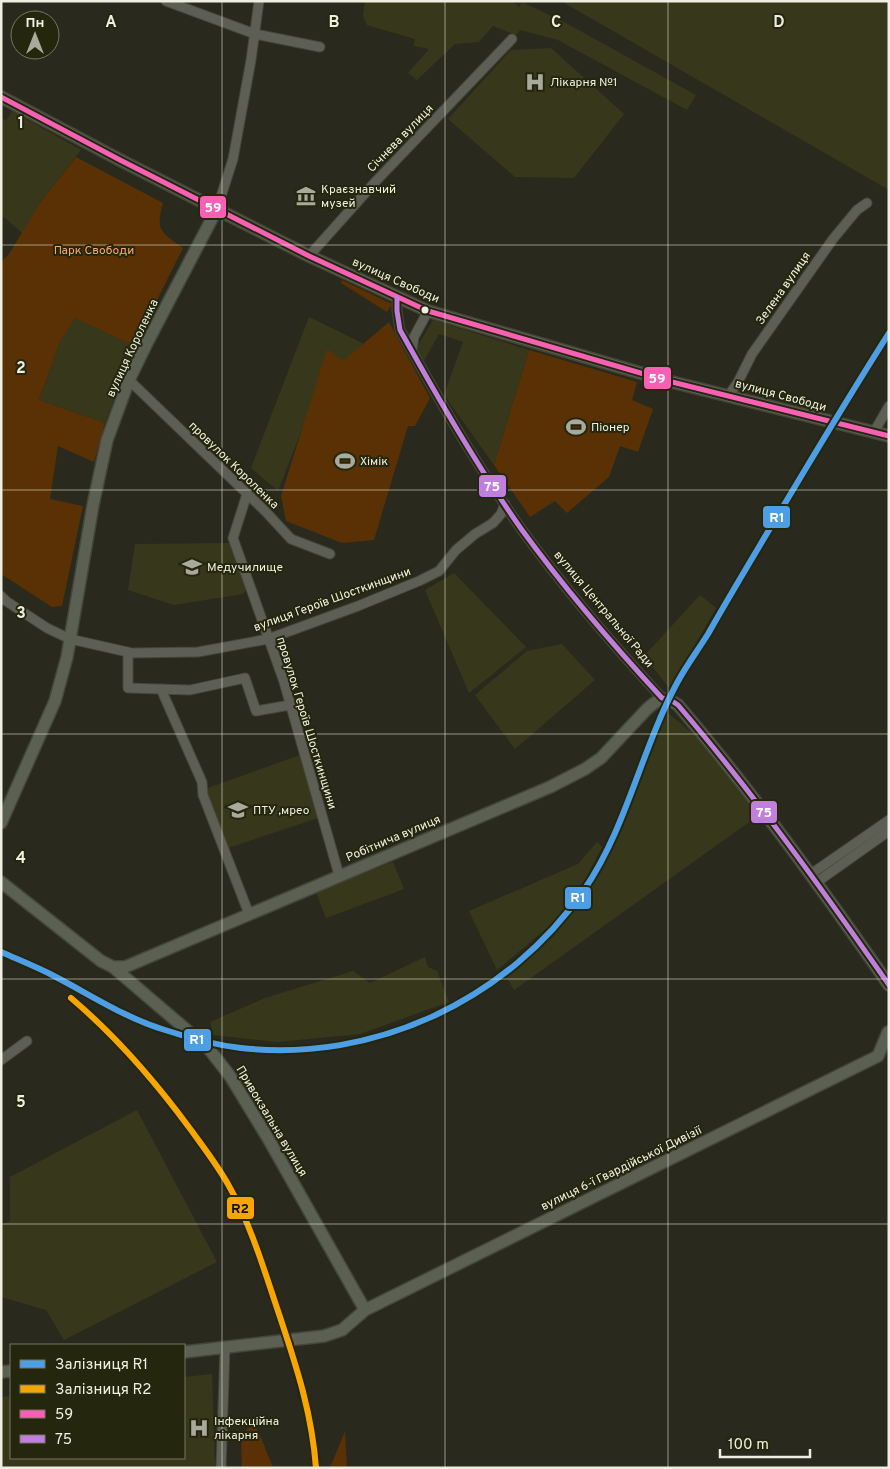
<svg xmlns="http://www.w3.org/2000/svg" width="890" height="1469" font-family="Overpass,sans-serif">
	<rect width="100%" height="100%" fill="#292a1d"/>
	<path fill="#37381b" d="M365,1H512L519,7L522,2L564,22L696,95L687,110L558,40L520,30L516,35L493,26L479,42L455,44L417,80L408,73L429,49L414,46L415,39L367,25L363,16Z
		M561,1H889V190Z
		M551,48L624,114L574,178L515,177L448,119L511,50Z
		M12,111L81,150L39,204L22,233L4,217L1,219V118L6,121Z
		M74,317L134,346L105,423L39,400L60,342Z
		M309,317L364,344L318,388L278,491L251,468Z
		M433,320L529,350L494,465L444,395L463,342L439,334L424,361L416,349Z
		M230,543L247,588L243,594L174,605L128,590L135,544Z
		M454,573L526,647L469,693L425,590Z
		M700,595L716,608L670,689L644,656Z
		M562,644L595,680L515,749L475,695L527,651Z
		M667,712L699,739L759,815L514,990L505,975L553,937L590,888L609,855Z
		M300,755L318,818L228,848L205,789Z
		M597,842L602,847L586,878L553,923L497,970L469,911L578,864Z
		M393,862L404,889L326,918L316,892Z
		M425,957L428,967L437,971L449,1002L360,1034L277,1042L213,1035L210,1022L265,998L353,971L370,983Z
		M137,1110L217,1262L64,1340L46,1310L1,1297V1225L10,1221V1177Z
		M212,1374L215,1468H1V1397L11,1396V1458H184V1377Z"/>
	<path fill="#593104" d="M76,157L163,203C155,231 161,232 183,248L134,346L75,318L60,342L39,400L105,423L94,462L58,446L50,499L83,506L62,606L52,607L1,574V262L9,254L39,204Z
		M342,280L392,304L387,312L341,283Z
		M389,322L430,398L415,426H408L374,540L342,543L286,521L281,496L327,349L343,361Z
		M529,350L637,382L632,400L653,409L638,452L620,446L609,477L567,513L555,501L530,517L494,465Z
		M252,1426L258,1430L273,1468H242L241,1444L246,1430Z
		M345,1431L347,1468H330Z"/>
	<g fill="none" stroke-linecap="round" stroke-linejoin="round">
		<defs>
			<path id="minor" d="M166,1L255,34L320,47
				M217,209L233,159L251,60L259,1
				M309,256L377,180L512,39
				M397,298V311L400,330C438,398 477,466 522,530C565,589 613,645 662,698
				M412,350L414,337L428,311
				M129,380L266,512L291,539L330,554
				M729,395L738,382L752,354L833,239L857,210L867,203
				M874,432L889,406
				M247,494L233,538L284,682L339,875
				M1,596L6,601L47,628L70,639L132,653L198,652L268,639L358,606L419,581L439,571L456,550L475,534L493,523L501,514L505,504
				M128,652V688L190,690L245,678L256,711L290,705
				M161,689L202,782L203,795L249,914
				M811,874L889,820
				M817,882L889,831
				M1,1060L27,1041
				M221,1468L225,1347"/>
			<path id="major" d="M1,97L120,160L309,256L428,311L668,381L889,436
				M1,823L55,701L67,657L93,505L107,440L129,380L146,345L217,209
				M1,882L101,961L113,967L209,1049L230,1076L269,1140L365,1310
				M113,967H125L550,787L585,769L601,758L647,709C659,698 664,696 678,705C754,794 822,889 889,985
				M184,1352L324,1336L342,1330L365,1310L878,1056L888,1032
				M1,1372L11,1371"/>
		</defs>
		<use href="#minor" stroke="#45463b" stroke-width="11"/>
		<use href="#major" stroke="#45463b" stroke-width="14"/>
		<use href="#minor" stroke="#5e5f54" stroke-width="9"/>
		<use href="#major" stroke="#5c6053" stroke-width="11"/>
		<defs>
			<path id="bus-1" d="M1,97L120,160L309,256L428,311L668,381L889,436"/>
			<path id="bus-2" d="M397,298V311L400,330C438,398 477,466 522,530C565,589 613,645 662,698L669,699L678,705C754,794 822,889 889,985"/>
		</defs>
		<use href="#bus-1" stroke="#24260e" stroke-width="9"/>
		<use href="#bus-2" stroke="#24260e" stroke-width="9"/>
		<use href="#bus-1" stroke="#f860b3" stroke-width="5"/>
		<use href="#bus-2" stroke="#c07fdc" stroke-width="5"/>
		<defs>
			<path id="rail-1" d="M1,952C19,960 37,967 54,976C91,995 125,1018 165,1030C189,1038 215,1045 241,1048C374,1063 508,1000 584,890C627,827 641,750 677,683C686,666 698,650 708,634C721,611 734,589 747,567C794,488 840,410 889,333"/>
			<path id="rail-2" d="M71,998C117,1037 155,1081 191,1130C204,1148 218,1166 229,1186C252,1227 265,1273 280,1317C297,1368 312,1414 316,1468"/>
		</defs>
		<use href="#rail-1" stroke="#24260e" stroke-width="10"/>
		<use href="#rail-2" stroke="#24260e" stroke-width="10"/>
		<use href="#rail-1" stroke="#4d9ee5" stroke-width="6"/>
		<use href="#rail-2" stroke="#f7a600" stroke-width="6"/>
	</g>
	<path fill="none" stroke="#eeefe0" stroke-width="1" stroke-opacity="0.55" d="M222,1V1468M445,1V1468M668,1V1468M1,245H889M1,490H889M1,734H889M1,979H889M1,1224H889"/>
	<defs>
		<symbol id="hospital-bare" viewBox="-9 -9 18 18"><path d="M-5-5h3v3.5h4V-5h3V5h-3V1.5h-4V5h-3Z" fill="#a9aa9c" stroke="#24260e" stroke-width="2.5" paint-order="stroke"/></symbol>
		<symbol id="museum-bare" viewBox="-9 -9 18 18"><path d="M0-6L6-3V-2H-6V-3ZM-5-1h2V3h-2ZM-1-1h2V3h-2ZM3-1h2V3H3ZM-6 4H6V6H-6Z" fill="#a9aa9c" stroke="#24260e" stroke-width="2.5" paint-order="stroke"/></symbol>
		<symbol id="stadium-bare" viewBox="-9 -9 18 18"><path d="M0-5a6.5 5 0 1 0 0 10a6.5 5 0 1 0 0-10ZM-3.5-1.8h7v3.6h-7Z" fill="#a9aa9c" stroke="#24260e" stroke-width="2.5" paint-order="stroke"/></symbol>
		<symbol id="university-bare" viewBox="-9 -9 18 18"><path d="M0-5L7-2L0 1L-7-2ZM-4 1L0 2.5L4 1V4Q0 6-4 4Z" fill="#a9aa9c" stroke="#24260e" stroke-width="2.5" paint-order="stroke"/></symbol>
	</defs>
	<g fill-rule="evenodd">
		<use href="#hospital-bare" x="521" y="68" width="28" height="28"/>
		<use href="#museum-bare" x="292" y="182" width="28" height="28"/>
		<use href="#stadium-bare" x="562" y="413" width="28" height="28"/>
		<use href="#stadium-bare" x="331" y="447" width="28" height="28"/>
		<use href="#university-bare" x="178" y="553" width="28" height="28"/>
		<use href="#university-bare" x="224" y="796" width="28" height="28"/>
		<use href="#hospital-bare" x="185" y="1414" width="28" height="28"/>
	</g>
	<circle fill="#eeefe0" stroke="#24260e" stroke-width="2" cx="425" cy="310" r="4.5"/>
	<g text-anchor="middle" stroke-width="4" stroke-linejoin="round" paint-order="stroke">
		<g font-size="12" fill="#eeefe0" stroke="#24260e" text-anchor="start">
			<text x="550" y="86">Лікарня №1</text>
			<text x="321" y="193">Краєзнавчий<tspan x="321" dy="14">музей</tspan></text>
			<text x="591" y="431">Піонер</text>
			<text x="360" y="465">Хімік</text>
			<text x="207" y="571">Медучилище</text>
			<text x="253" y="814">ПТУ ,мрео</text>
			<text x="214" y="1425">Інфекційна<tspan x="214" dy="14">лікарня</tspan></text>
		</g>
		<g font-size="12" fill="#eeefe0" stroke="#24260e">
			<text transform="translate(400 138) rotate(-46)" y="4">Січнева вулиця</text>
			<text transform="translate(396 280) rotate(24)" y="4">вулиця Свободи</text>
			<text transform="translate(783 288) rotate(-55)" y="4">Зелена вулиця</text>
			<text transform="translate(132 348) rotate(-65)" y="4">вулиця Короленка</text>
			<text transform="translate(781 395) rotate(15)" y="4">вулиця Свободи</text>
			<text transform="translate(234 465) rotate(44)" y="4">провулок Короленка</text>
			<text transform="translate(332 599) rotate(-20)" y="4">вулиця Героїв Шосткинщини</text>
			<text transform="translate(604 609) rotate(50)" y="4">вулиця Центральної Ради</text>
			<text transform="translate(307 723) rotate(73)" y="4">провулок Героїв Шосткинщини</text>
			<text transform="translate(393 838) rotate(-23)" y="4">Робітнича вулиця</text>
			<text transform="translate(272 1121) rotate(59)" y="4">Привокзальна вулиця</text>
			<text transform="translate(621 1168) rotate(-26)" y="4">вулиця 6-ї Гвардійської Дивізії</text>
		</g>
		<g font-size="12" fill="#f7aa6b" stroke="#24260e">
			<text x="94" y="254">Парк Свободи</text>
		</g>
	</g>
	<g font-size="16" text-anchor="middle" font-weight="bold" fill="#eeefe0" stroke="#24260e" stroke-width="4" stroke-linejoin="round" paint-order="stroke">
		<text x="111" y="27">A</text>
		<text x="334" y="27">B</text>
		<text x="556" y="27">C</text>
		<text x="779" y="27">D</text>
		<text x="21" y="128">1</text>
		<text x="21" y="373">2</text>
		<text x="21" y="618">3</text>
		<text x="21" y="863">4</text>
		<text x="21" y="1107">5</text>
	</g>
	<g stroke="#24260e" stroke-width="2">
		<rect x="199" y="195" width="28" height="24" rx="5" fill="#f860b3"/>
		<rect x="643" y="366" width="29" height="24" rx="5" fill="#f860b3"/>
		<rect x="478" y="474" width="29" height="24" rx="5" fill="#c07fdc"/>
		<rect x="762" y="505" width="29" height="24" rx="5" fill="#4d9ee5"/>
		<rect x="750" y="800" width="28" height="24" rx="5" fill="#c07fdc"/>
		<rect x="564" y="886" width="28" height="24" rx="5" fill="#4d9ee5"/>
		<rect x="183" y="1028" width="29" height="24" rx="5" fill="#4d9ee5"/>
		<rect x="226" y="1196" width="29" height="24" rx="5" fill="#f7a600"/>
	</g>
	<g font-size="14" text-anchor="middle" font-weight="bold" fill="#fff">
		<text x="213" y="212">59</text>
		<text x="657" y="383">59</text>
		<text x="492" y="491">75</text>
		<text x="777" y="522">R1</text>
		<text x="764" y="817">75</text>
		<text x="578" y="902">R1</text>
		<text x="197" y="1044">R1</text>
	</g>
	<g font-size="14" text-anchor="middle" font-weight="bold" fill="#111">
		<text x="240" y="1213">R2</text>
	</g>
	<rect width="890" height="1469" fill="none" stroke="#eeefe0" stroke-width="5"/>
	<rect x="10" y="1344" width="175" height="115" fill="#24260e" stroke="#757662"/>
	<rect x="20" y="1360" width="25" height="8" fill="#4d9ee5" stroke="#757662"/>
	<text x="55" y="1369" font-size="15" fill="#eeefe0">Залізниця R1</text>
	<rect x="20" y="1385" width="25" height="8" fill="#f7a600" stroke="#757662"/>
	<text x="55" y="1394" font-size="15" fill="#eeefe0">Залізниця R2</text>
	<rect x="20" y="1410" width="25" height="8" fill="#f860b3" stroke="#757662"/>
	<text x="55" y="1419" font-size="15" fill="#eeefe0">59</text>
	<rect x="20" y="1435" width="25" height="8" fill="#c07fdc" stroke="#757662"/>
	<text x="55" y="1444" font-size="15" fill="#eeefe0">75</text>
	<g transform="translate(35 35)"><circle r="24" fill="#24260e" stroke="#757662"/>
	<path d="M0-4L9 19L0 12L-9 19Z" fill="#a9aa9c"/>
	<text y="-8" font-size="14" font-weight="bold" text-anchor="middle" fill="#eeefe0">Пн</text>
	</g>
	<path d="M720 1449v8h90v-8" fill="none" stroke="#eeefe0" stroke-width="2.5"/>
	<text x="728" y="1449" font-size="15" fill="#eeefe0" stroke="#24260e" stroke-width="4" paint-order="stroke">100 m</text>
</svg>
